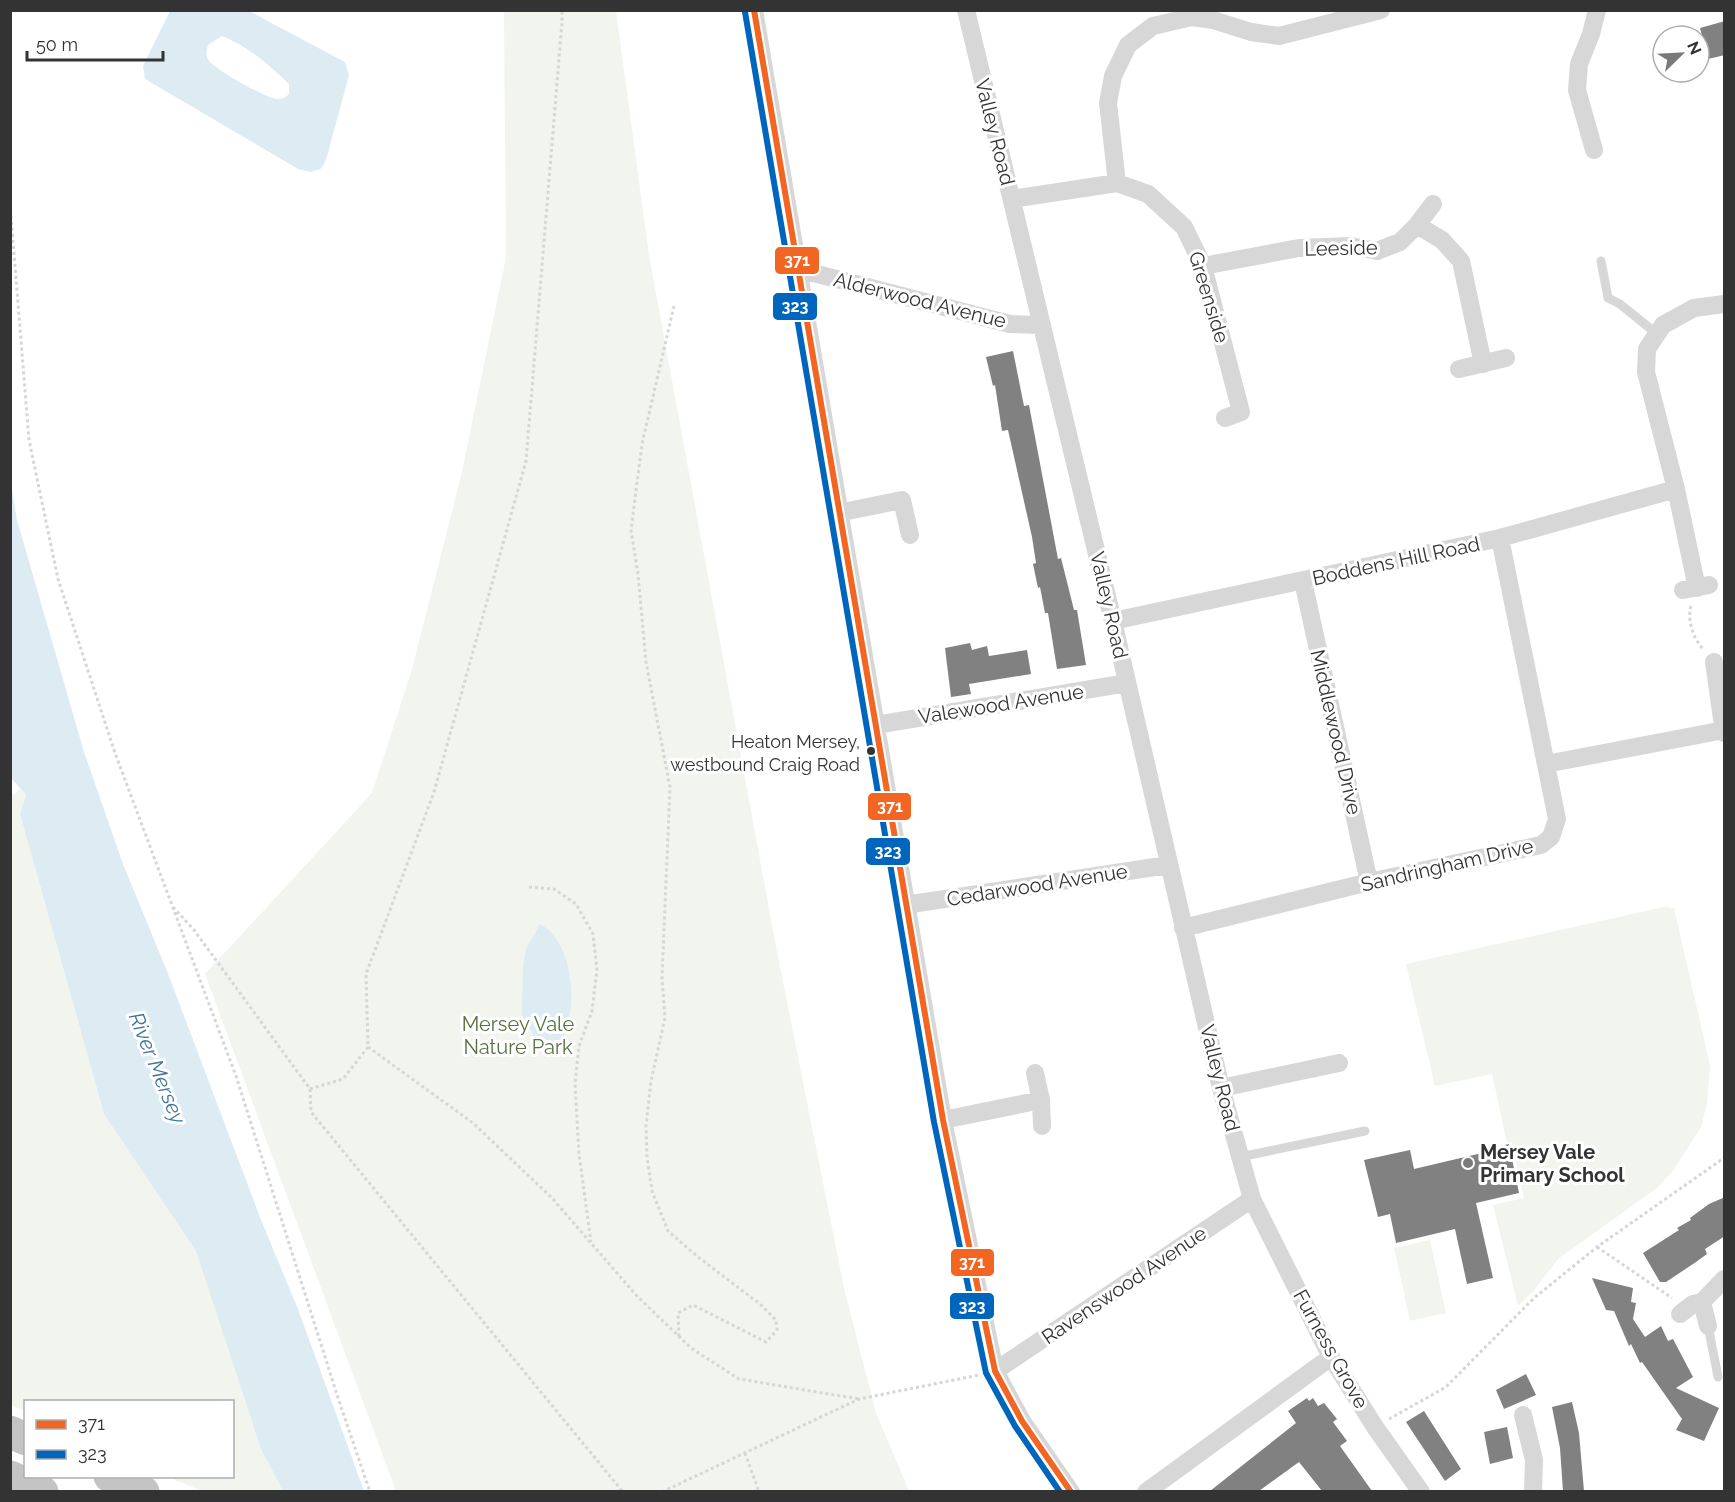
<svg xmlns="http://www.w3.org/2000/svg" width="1735" height="1502" font-family="Raleway,sans-serif">
	<rect width="100%" height="100%" fill="#fff"/>
	<path fill="#f1f5ed" d="M504,11H616L649,255L774,936L844,1288L876,1413L909,1491H396L205,974L372,793L412,669L462,472L506,257Z
		M20,789L26,795L20,814L104,1114L196,1250L261,1449L283,1491H202L168,1477L232,1476V1402H26L25,1411L11,1405L10,791L14,795Z
		M1668,906L1669,908H1674L1710,1065L1707,1104L1701,1127L1673,1171L1657,1188L1558,1259L1536,1288L1518,1306L1493,1205L1524,1198L1512,1142L1507,1143L1492,1074L1435,1086L1406,964Z
		M1430,1240L1446,1313L1410,1321L1394,1248Z"/>
	<path fill="#ddebf3" fill-rule="evenodd" d="M249,11L345,62L349,75L326,160L321,169L311,172L298,169L145,79L143,66L170,11ZM222,36C248,46 269,65 289,84V94C285,98 282,99 276,99C264,97 220,72 211,63C205,57 206,52 208,45Z
		M10,478L17,520L84,752L123,864L169,976L261,1220L298,1309L364,1491H283L261,1449L196,1251L104,1114L20,814L26,795L11,778L12,773L10,771Z
		M540,924C545,927 551,931 554,936C573,960 576,1005 565,1034C561,1042 554,1049 549,1057L535,1038L522,1014L523,967L526,949Z"/>
	<path fill="#818181" d="M1725,21V55L1708,59L1700,28Z
		M1013,351L1024,406L1029,405L1058,559L1061,558L1074,610H1077L1086,665L1057,669L1048,613H1045L1040,587L1038,588L1033,564L1036,563L1032,537L1008,430L1002,431L995,385L993,386L986,357Z
		M970,643L972,650L987,646L989,656L1027,650L1031,674L969,684L971,694L951,697L945,648Z
		M1509,1144L1519,1193L1476,1203L1493,1278L1467,1284L1455,1229L1396,1243L1390,1214L1378,1217L1364,1160L1410,1150L1414,1169L1482,1153V1150Z
		M1725,1197V1236L1705,1249L1707,1254L1696,1262L1666,1282H1660L1643,1253L1679,1230L1677,1228L1691,1220L1690,1218L1709,1204Z
		M1592,1278L1633,1288L1631,1302L1636,1303L1633,1319L1645,1337L1661,1326L1668,1341L1673,1339L1693,1377L1676,1388L1719,1408L1704,1441L1676,1430L1682,1419L1642,1362L1640,1363L1631,1344L1629,1346L1614,1311L1606,1310Z
		M1526,1374L1536,1395L1504,1409L1496,1390Z
		M1307,1398L1309,1401L1313,1398L1318,1406L1324,1403L1337,1419L1333,1422L1347,1441L1340,1446L1372,1491H1322L1299,1462L1259,1491H1210L1296,1423L1288,1411Z
		M1572,1402L1579,1433L1584,1491H1563L1560,1448L1552,1407Z
		M1424,1411L1461,1469L1445,1481L1406,1422Z
		M1507,1427L1513,1458L1490,1464L1484,1432Z"/>
	<g fill="none" stroke-linecap="round" stroke-linejoin="round">
		<path stroke="#d6d6d6" stroke-width="3" stroke-dasharray="3 3" stroke-linecap="butt" d="M10,204L29,440L58,579L115,753L236,1076L339,1401L370,1492
			M674,306L642,444L631,530L638,574L646,662L670,787L662,978L665,1018L651,1081L646,1126L647,1157L652,1191L668,1231L698,1257L760,1304L776,1320L777,1330L766,1342L693,1305L678,1313L679,1336
			M1691,606C1687,620 1693,638 1703,649
			M529,887L554,889L576,904L593,934L597,970L592,1011L579,1046L575,1084L579,1154L591,1242
			M173,907L194,930L310,1089L311,1112L623,1492
			M368,1047L473,1123L552,1198L636,1295L691,1348L739,1379L859,1399
			M310,1089L343,1079L368,1047L366,974L434,792L526,461L562,22V10
			M1597,1247L1672,1298
			M1389,1419L1446,1387L1533,1299L1597,1247L1724,1158
			M745,1453L759,1492
			M662,1492L859,1399L979,1375"/>
		<path stroke="#d7d7d7" stroke-width="9" d="M1601,261L1608,298L1620,304L1657,334
			M1240,1157L1365,1131
			M1708,1326L1718,1377"/>
		<path stroke="#d7d7d7" stroke-width="18" d="M754,10L943,1120L995,1371L1022,1421L1071,1492
			M966,10L1113,621L1221,1088L1252,1199L1331,1357L1375,1427L1421,1492
			M1594,150L1577,90L1579,64L1591,34L1597,10
			M1117,183L1108,103L1113,76L1128,45L1153,26L1192,17L1213,20L1251,32L1279,36L1381,10
			M1012,199L1117,183L1148,194L1184,227L1203,266L1241,412L1225,418
			M1417,225L1433,204
			M1203,266L1299,248L1351,246L1377,251L1400,242L1417,225L1442,240L1461,261L1483,364
			M798,269L1010,324L1042,325
			M1459,369L1506,358
			M838,513L902,500L910,535
			M1303,581L1369,882
			M1697,588L1676,489L1646,372L1647,349L1663,325L1694,308L1724,304
			M1683,590L1709,585
			M1113,621L1500,538L1676,489
			M1714,662L1724,733
			M876,725L1127,683
			M1546,764L1724,730
			M905,905L1168,865
			M1183,928L1369,882L1541,845L1551,837L1557,819L1500,538
			M1035,1073L1041,1100L1042,1126
			M1221,1088L1339,1063
			M943,1120L1041,1100
			M1702,1302L1708,1326
			M1680,1314L1693,1304L1702,1302L1724,1279
			M995,1371L1252,1199
			M1523,1415L1534,1460L1533,1492
			M1146,1492L1331,1357"/>
		<path stroke="#c4c4c4" stroke-width="33" d="M10,1432L26,1439
			M110,1476L143,1492
			M10,1477L42,1492"/>
		<defs>
			<path id="bus-1" d="M754,10L943,1120L995,1371L1022,1421L1071,1492"/>
			<path id="bus-2" d="M745,12L934,1122L986,1373L1015,1426L1060,1492"/>
		</defs>
		<use href="#bus-1" stroke="#fff" stroke-width="10"/>
		<use href="#bus-2" stroke="#fff" stroke-width="10"/>
		<use href="#bus-1" stroke="#f26522" stroke-width="6"/>
		<use href="#bus-2" stroke="#0065bd" stroke-width="6"/>
	</g>
	<circle fill="#333" stroke="#fff" stroke-width="2" cx="871" cy="751" r="5"/>
	<circle fill="#7a7a7a" stroke="#fff" stroke-width="2" cx="1468" cy="1163" r="6"/>
	<g text-anchor="middle" stroke-width="6" stroke-linejoin="round" paint-order="stroke">
		<g font-size="18" fill="#333" stroke="#fff" text-anchor="end">
			<text x="860" y="748">Heaton Mersey,<tspan x="860" dy="23">westbound Craig Road</tspan></text>
		</g>
		<g font-size="20" fill="#333" stroke="#fff">
			<text transform="translate(995 132) rotate(76)" y="7">Valley Road</text>
			<text transform="translate(1341 248) rotate(-1)" y="7">Leeside</text>
			<text transform="translate(1209 297) rotate(73)" y="7">Greenside</text>
			<text transform="translate(920 300) rotate(14)" y="7">Alderwood Avenue</text>
			<text transform="translate(1396 561) rotate(-12)" y="7">Boddens Hill Road</text>
			<text transform="translate(1109 605) rotate(77)" y="7">Valley Road</text>
			<text transform="translate(1001 704) rotate(-9)" y="7">Valewood Avenue</text>
			<text transform="translate(1336 732) rotate(77)" y="7">Middlewood Drive</text>
			<text transform="translate(1447 865) rotate(-13)" y="7">Sandringham Drive</text>
			<text transform="translate(1037 885) rotate(-9)" y="7">Cedarwood Avenue</text>
			<text transform="translate(1220 1078) rotate(76)" y="7">Valley Road</text>
			<text transform="translate(1124 1285) rotate(-34)" y="7">Ravenswood Avenue</text>
			<text transform="translate(1331 1349) rotate(61)" y="7">Furness Grove</text>
		</g>
		<g font-size="20" fill="#56703f" stroke="#fff">
			<text x="518" y="1031">Mersey Vale<tspan x="518" dy="23">Nature Park</tspan></text>
		</g>
		<g font-size="20" font-weight="bold" fill="#333" stroke="#fff" text-anchor="start">
			<text x="1480" y="1159">Mersey Vale<tspan x="1480" dy="23">Primary School</tspan></text>
		</g>
		<g font-size="21" font-style="italic" fill="#3f7597" stroke="#fff">
			<text transform="translate(157 1068) rotate(68)" y="7">River Mersey</text>
		</g>
	</g>
	<g stroke="#fff" stroke-width="2">
		<rect x="774" y="246" width="46" height="29" rx="6" fill="#f26522"/>
		<rect x="772" y="292" width="46" height="29" rx="6" fill="#0065bd"/>
		<rect x="867" y="792" width="45" height="29" rx="6" fill="#f26522"/>
		<rect x="865" y="837" width="46" height="29" rx="6" fill="#0065bd"/>
		<rect x="950" y="1248" width="45" height="29" rx="6" fill="#f26522"/>
		<rect x="949" y="1292" width="46" height="28" rx="6" fill="#0065bd"/>
	</g>
	<g font-size="16" text-anchor="middle" font-weight="bold" fill="#fff">
		<text x="797" y="266">371</text>
		<text x="795" y="312">323</text>
		<text x="890" y="812">371</text>
		<text x="888" y="857">323</text>
		<text x="972" y="1268">371</text>
		<text x="972" y="1312">323</text>
	</g>
	<rect width="1735" height="1502" fill="none" stroke="#333333" stroke-width="24"/>
	<rect x="24" y="1400" width="210" height="78" fill="#ffffff" stroke="#adadad" stroke-width="1.5"/>
	<rect x="36" y="1420" width="30" height="9" fill="#f26522" stroke="#adadad" stroke-width="1.5"/>
	<text x="78" y="1430" font-size="18" fill="#333333">371</text>
	<rect x="36" y="1450" width="30" height="9" fill="#0065bd" stroke="#adadad" stroke-width="1.5"/>
	<text x="78" y="1460" font-size="18" fill="#333333">323</text>
	<g transform="translate(1681 54) rotate(66)"><circle r="28" fill="#ffffff" stroke="#adadad" stroke-width="1.5"/>
	<path d="M0-4.5L10 22L0 15L-10 22Z" fill="#7a7a7a"/>
	<text y="-9" font-size="16" font-weight="bold" text-anchor="middle" fill="#333333">N</text>
	</g>
	<path d="M27 51v9h136v-9" fill="none" stroke="#333333" stroke-width="3"/>
	<text x="36" y="51" font-size="18" fill="#333333" stroke="#ffffff" stroke-width="4.5" paint-order="stroke">50 m</text>
</svg>
